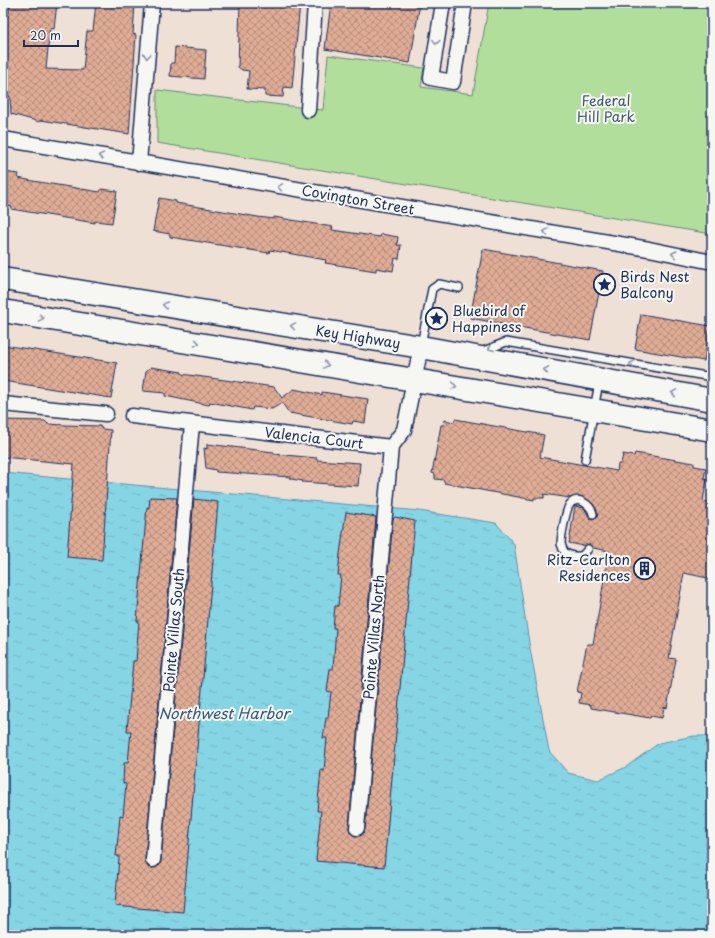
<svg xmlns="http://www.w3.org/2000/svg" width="715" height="938" font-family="'Playpen Sans',sans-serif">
	<defs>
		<pattern id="water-ripples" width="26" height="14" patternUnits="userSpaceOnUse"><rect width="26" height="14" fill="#86d5e4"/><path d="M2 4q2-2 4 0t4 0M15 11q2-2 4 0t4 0" fill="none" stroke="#73b7c6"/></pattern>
		<pattern id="building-cross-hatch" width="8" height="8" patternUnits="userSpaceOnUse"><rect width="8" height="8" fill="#e0ac95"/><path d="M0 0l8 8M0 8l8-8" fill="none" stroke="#b58c7d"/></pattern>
	</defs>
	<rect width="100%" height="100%" fill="#efe0d6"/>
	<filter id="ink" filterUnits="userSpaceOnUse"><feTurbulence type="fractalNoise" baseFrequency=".025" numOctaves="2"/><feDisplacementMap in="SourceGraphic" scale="8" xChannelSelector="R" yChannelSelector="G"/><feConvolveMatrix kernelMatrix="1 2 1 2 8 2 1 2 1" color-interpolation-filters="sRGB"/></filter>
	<g filter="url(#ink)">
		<path fill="#b2de9c" stroke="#66867d" d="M489,3H712V234L157,143V90L323,110L328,55L424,68L421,87L473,94Z"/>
		<path fill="url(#water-ripples)" stroke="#5b93ae" d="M3,473L419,511L496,523L514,544L529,643L549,751L568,773L598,780L626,767L659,743L694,736H712V935H3Z"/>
		<path fill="url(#building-cross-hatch)" stroke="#1b2f5e" d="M10,3H57L54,29L50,28L46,69L83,70L87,31H93L96,3H135L133,34L136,35L129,134L41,120L40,122L11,114L10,96L3,97V31L4,13H9Z
			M240,3H300L292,88L284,87L283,97L265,96V90L247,89L249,71L242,70L238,67Z
			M331,3H420L410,63L325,49Z
			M175,47L206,50L204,79L170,76L171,63H174Z
			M3,172L19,174L18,178L33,181L100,192L101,189L117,191L112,223L95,221V223L11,209L12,207L3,205Z
			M159,198L176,201V203L258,217L274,219V217L333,227L332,230L380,237L381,234L398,237L397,245H401L399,259L395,258L393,271L376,268V271L325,263L326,260L270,250L269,253L170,237V234L153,231Z
			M483,249L603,271L590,340L470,318Z
			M641,314L710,326L704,361L635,349Z
			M3,345L117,363L111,398L3,381Z
			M151,367L182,372V374L274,387L282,398L294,389L322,395V392L368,399L365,423L353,421L352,424L289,413L282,403L272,409L253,407L252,410L210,402L209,405L165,396V393L143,391L146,371Z
			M455,419L544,435L540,457L617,471L618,464H621L623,454L634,456L635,453L694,463V466L706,468L704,478L707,479L703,501L712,503V579L684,573L669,658L676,659L667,708L664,707L662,718L651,716L650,718L591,708V705L579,703L581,693L577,692L587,644H593L609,551L593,548L589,544L584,546L569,543L575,506L584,508L590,518L593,519L597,517L598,514L594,505L581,496L570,498L544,494V498H534V500L444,483V480L435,479V474L432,473L441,425H444L445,420L454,422Z
			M3,420L45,421L48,424L66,425L100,426L102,429L111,430L102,560L67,557L74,464L3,457Z
			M207,444L274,452V454L317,458V460L360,463L358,486L302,482L303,481L291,479V477L216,472V470L206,468L204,448L207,449Z
			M150,497L177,498L145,859L148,867L153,868L160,865L161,861L194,499L218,502L183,912L115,906L119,859V856H116L119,827L120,815L123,816L126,784L123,783L124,763H128L131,731H127L128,719L133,661H136L139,621H137L142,562L147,507L149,508Z
			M346,512L376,517L349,827L350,832L356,836H361L365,829L393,519L395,517L415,521L384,867L316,861L321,811H317L321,770L324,771L327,738H323L326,718H328L331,692L327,691L330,669H333L336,628H333L335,606H338L341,575H338L340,554Z"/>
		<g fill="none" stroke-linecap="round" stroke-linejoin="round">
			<defs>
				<path id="service" d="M421,345L432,289L439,284L459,288
					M481,352L506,342L712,377
					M585,460L599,382
					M588,549L582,556H573L565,553C563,550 562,547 561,544C561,537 566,509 570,504C578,495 591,505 593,514"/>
				<path id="minor" d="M443,3L431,78L453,82L465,3
					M308,110L315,3
					M3,139L649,249L712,262
					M139,163L152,3
					M3,404L106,414
					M132,416L391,447L404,430L421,347
					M357,828L391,447
					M153,860L192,424"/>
				<path id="primary" d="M3,279L421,347L712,400
					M3,311L712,430"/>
			</defs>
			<use href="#service" stroke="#1b2f5e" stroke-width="10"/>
			<use href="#minor" stroke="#1b2f5e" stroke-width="17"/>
			<use href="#primary" stroke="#1b2f5e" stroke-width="25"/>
			<use href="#service" stroke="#f6f6f2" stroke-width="7"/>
			<use href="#minor" stroke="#f6f6f2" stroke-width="14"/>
			<use href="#primary" stroke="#f6f6f2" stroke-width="22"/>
		</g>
		<defs><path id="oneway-chevron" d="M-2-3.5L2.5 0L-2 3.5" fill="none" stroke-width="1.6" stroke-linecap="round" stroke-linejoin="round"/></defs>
		<g stroke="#8892a8">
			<use href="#oneway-chevron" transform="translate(436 42) rotate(99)"/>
			<use href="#oneway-chevron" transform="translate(147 56) rotate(95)"/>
			<use href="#oneway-chevron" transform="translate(101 156) rotate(-170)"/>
			<use href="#oneway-chevron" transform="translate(280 187) rotate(-170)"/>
			<use href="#oneway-chevron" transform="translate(546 232) rotate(-170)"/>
			<use href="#oneway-chevron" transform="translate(674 254) rotate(-169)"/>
			<use href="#oneway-chevron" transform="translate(165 305) rotate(-171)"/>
			<use href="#oneway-chevron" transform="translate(41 318) rotate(9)"/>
			<use href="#oneway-chevron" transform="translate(293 326) rotate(-171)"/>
			<use href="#oneway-chevron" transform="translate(197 343) rotate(9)"/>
			<use href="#oneway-chevron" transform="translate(491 348) rotate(157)"/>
			<use href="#oneway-chevron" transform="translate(632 364) rotate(-170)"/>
			<use href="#oneway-chevron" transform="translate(326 365) rotate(9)"/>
			<use href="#oneway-chevron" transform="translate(546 370) rotate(-170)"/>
			<use href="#oneway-chevron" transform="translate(454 386) rotate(10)"/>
			<use href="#oneway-chevron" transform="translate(674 393) rotate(-170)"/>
		</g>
	</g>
	<defs>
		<symbol id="sight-ring" viewBox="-11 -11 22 22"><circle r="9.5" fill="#f6f6f2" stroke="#1b2f5e" stroke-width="1.5"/><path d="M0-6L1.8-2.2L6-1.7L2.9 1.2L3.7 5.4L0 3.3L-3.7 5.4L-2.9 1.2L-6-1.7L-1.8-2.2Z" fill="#1b2f5e"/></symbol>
		<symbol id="building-ring" viewBox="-11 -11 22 22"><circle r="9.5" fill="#f6f6f2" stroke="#1b2f5e" stroke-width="1.5"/><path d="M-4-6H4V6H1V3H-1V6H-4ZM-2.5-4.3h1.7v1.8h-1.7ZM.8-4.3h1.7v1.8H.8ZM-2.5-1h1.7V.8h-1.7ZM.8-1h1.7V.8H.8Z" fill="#1b2f5e"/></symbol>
	</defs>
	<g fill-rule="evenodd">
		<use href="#sight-ring" x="592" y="272" width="25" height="25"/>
		<use href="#sight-ring" x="424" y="306" width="25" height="25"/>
		<use href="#building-ring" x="632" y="556" width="25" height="25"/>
	</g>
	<g text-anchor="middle" stroke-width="4" stroke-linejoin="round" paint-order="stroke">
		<g font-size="14" fill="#415b6e" stroke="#f6f6f2">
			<text x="606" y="106">Federal<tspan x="606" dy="16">Hill Park</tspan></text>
		</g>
		<g font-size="14" fill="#1b2f5e" stroke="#f6f6f2">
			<text transform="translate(358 200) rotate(10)" y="5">Covington Street</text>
			<text transform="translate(358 337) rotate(9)" y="5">Key Highway</text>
			<text transform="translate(314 438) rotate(7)" y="5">Valencia Court</text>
			<text transform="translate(174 630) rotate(-85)" y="5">Pointe Villas South</text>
			<text transform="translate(374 637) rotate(-85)" y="5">Pointe Villas North</text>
		</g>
		<g font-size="14" fill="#1b2f5e" stroke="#f6f6f2" text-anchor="start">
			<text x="620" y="282">Birds Nest<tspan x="620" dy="16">Balcony</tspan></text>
			<text x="452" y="316">Bluebird of<tspan x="452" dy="16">Happiness</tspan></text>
			<text x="630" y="565" text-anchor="end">Ritz-Carlton<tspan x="630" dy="16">Residences</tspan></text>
		</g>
		<g font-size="15" font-style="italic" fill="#365880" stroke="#f6f6f2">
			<text x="224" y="719">Northwest Harbor</text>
		</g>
	</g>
	<rect width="715" height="938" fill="none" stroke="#f6f6f2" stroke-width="16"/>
	<rect x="8" y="8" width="699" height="922" fill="none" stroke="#1b2f5e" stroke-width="1.5" filter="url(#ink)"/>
	<path d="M24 40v6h54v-6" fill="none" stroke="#1b2f5e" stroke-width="2"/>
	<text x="30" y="40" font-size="12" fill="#1b2f5e" stroke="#f6f6f2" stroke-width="3" paint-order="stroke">20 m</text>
</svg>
